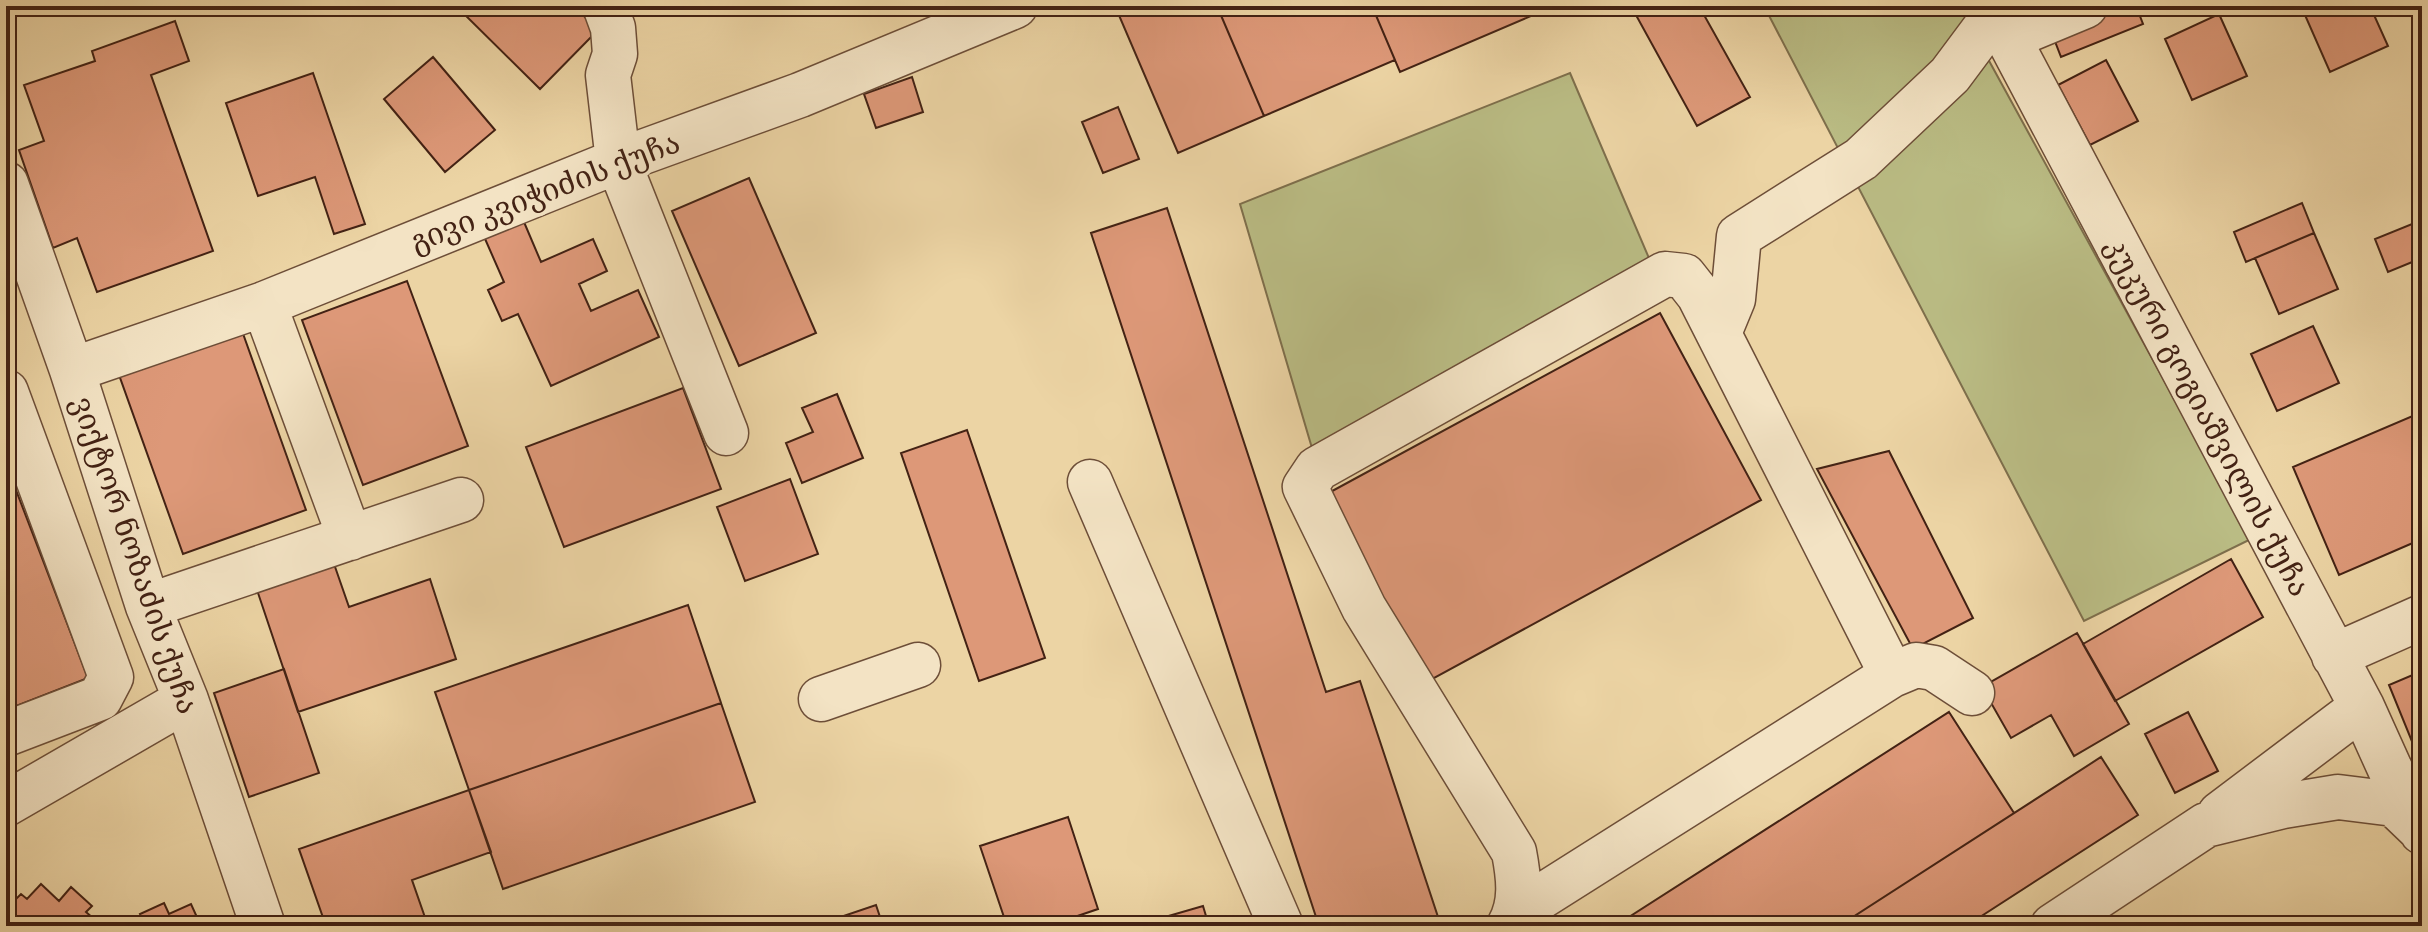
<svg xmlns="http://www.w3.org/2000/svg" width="2428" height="932" font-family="'IM FELL DW Pica','Noto Serif Georgian',serif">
	<rect width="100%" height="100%" fill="#ecd4a4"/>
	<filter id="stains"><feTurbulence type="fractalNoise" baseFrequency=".0025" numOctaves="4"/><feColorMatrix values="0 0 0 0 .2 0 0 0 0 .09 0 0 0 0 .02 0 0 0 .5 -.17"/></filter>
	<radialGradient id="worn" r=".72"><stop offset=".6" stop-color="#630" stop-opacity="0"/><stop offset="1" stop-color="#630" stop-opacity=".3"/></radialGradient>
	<path fill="#babc84" stroke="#7e6f4c" stroke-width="2" d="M1764,6H1959L2251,539L2084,621Z
		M1570,73L1663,291L1312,448L1240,204Z"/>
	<path fill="#dd9878" stroke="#432214" stroke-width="2" d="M6,6H34L6,15Z
		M456,6H574L598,30L540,89Z
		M1115,6H1217L1264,116L1178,153Z
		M1217,6H1372L1395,60L1264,116Z
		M1372,6H1458L1461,12L1476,6H1527L1531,16L1400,72Z
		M1631,6H1699L1750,97L1697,126Z
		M2112,6H2136L2143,24L2061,57L2051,31Z
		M2301,6H2370L2388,46L2330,72Z
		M2219,14L2247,76L2192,100L2165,39Z
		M175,21L189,61L151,75L213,251L97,292L77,238L53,248L19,150L44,141L24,85L95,61L92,51Z
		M433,57L495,130L445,172L384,99Z
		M2106,60L2138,121L2090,145L2058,85Z
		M313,73L365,224L334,234L315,177L258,196L226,103Z
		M912,77L923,112L876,128L864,94Z
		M1118,107L1139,159L1103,173L1082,122Z
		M749,178L816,333L739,366L672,211Z
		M2302,203L2314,233L2246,262L2234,232Z
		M1167,208L1326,692L1360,681L1441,926H1319L1091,233Z
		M521,215L541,262L593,239L607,271L579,284L591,311L638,290L659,337L551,386L518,314L502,321L488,290L504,282L482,232Z
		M2422,220V258L2388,272L2375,239Z
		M2314,233L2338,289L2279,314L2255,258Z
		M407,281L468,446L363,485L302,320Z
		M1660,313L1761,500L1425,683L1323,496Z
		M2313,326L2339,383L2277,411L2251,354Z
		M241,328L306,510L183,554L118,372Z
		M683,388L721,489L564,547L526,447Z
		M837,394L863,458L802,483L786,443L813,432L802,408Z
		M2422,412V539L2339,575L2293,467Z
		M967,430L1045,658L979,681L901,453Z
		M1889,451L1973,618L1913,649L1817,469Z
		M6,464L88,678L6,710Z
		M790,479L818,554L745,581L717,507Z
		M2231,559L2263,617L2115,701L2083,644Z
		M333,561L349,607L430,579L456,659L298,712L256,587Z
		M688,605L721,703L469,790L435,692Z
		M2077,633L2129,724L2074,756L2051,715L2011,738L1982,687Z
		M284,669L319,773L249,797L214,693Z
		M2422,671V766L2389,685Z
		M721,703L755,802L503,889L469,790Z
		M1949,712L2014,813L1839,926H1615Z
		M2188,712L2218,771L2175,793L2145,734Z
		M2101,757L2138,815L1966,926H1839Z
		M469,790L491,852L412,880L428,926H326L299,849Z
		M1068,817L1098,909L1048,926H1007L980,846Z
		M41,884L59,901L71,887L92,906L86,912L102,926H6V896L13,902L21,894L27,899Z
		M164,903L169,914L191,904L200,924L207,921L209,926H135L144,922L140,914Z
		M876,905L883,926H814Z
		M1203,906L1209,926H1134Z"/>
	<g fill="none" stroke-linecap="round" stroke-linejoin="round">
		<defs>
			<path id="minor" d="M605,6L613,28L615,54L608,75L618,161L726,433
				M1988,6L2008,38L2362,707L2390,769L2422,832
				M2008,38L2085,6
				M6,184L72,370L148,606L186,700L263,926
				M264,304L350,538
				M1719,333L1733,299L1739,236L1861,159L1950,75L1994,16
				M72,370L264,304L618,161L800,95L1015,6
				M6,392L111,677L100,698L6,734
				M1090,482L1281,926
				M148,606L461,500
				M2334,656L2422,617
				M821,699L918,665
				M6,804L186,700
				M2220,814L2362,707
				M1517,912L1892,675L1916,665L1934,668L1972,693
				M1509,926C1522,903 1519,878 1514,852L1364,608L1305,487L1317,469L1665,274L1684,276L1699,295L1892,675
				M2053,926L2206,825L2283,806L2338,797L2394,804L2419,828"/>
		</defs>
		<use href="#minor" stroke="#6d4e38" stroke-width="47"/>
		<use href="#minor" stroke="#f3e3c4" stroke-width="44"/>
	</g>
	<g text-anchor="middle" stroke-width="7" stroke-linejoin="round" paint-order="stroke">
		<g font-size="30" fill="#432214" stroke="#f3e3c4">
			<text transform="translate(545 192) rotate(-21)" y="10">გივი კვიჭიძის ქუჩა</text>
			<text transform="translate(2208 417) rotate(62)" y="10">კუკური გოგიაშვილის ქუჩა</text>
			<text transform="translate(135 555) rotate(71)" y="10">ვიქტორ ნოზაძის ქუჩა</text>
		</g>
	</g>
	<rect width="2428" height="932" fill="none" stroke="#ecd4a4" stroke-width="32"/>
	<rect x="8" y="8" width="2412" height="916" fill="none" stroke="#432214" stroke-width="4"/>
	<rect x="16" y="16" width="2396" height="900" fill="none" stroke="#432214" stroke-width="2"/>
	<rect width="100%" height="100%" filter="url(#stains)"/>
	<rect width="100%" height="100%" fill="url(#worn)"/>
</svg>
